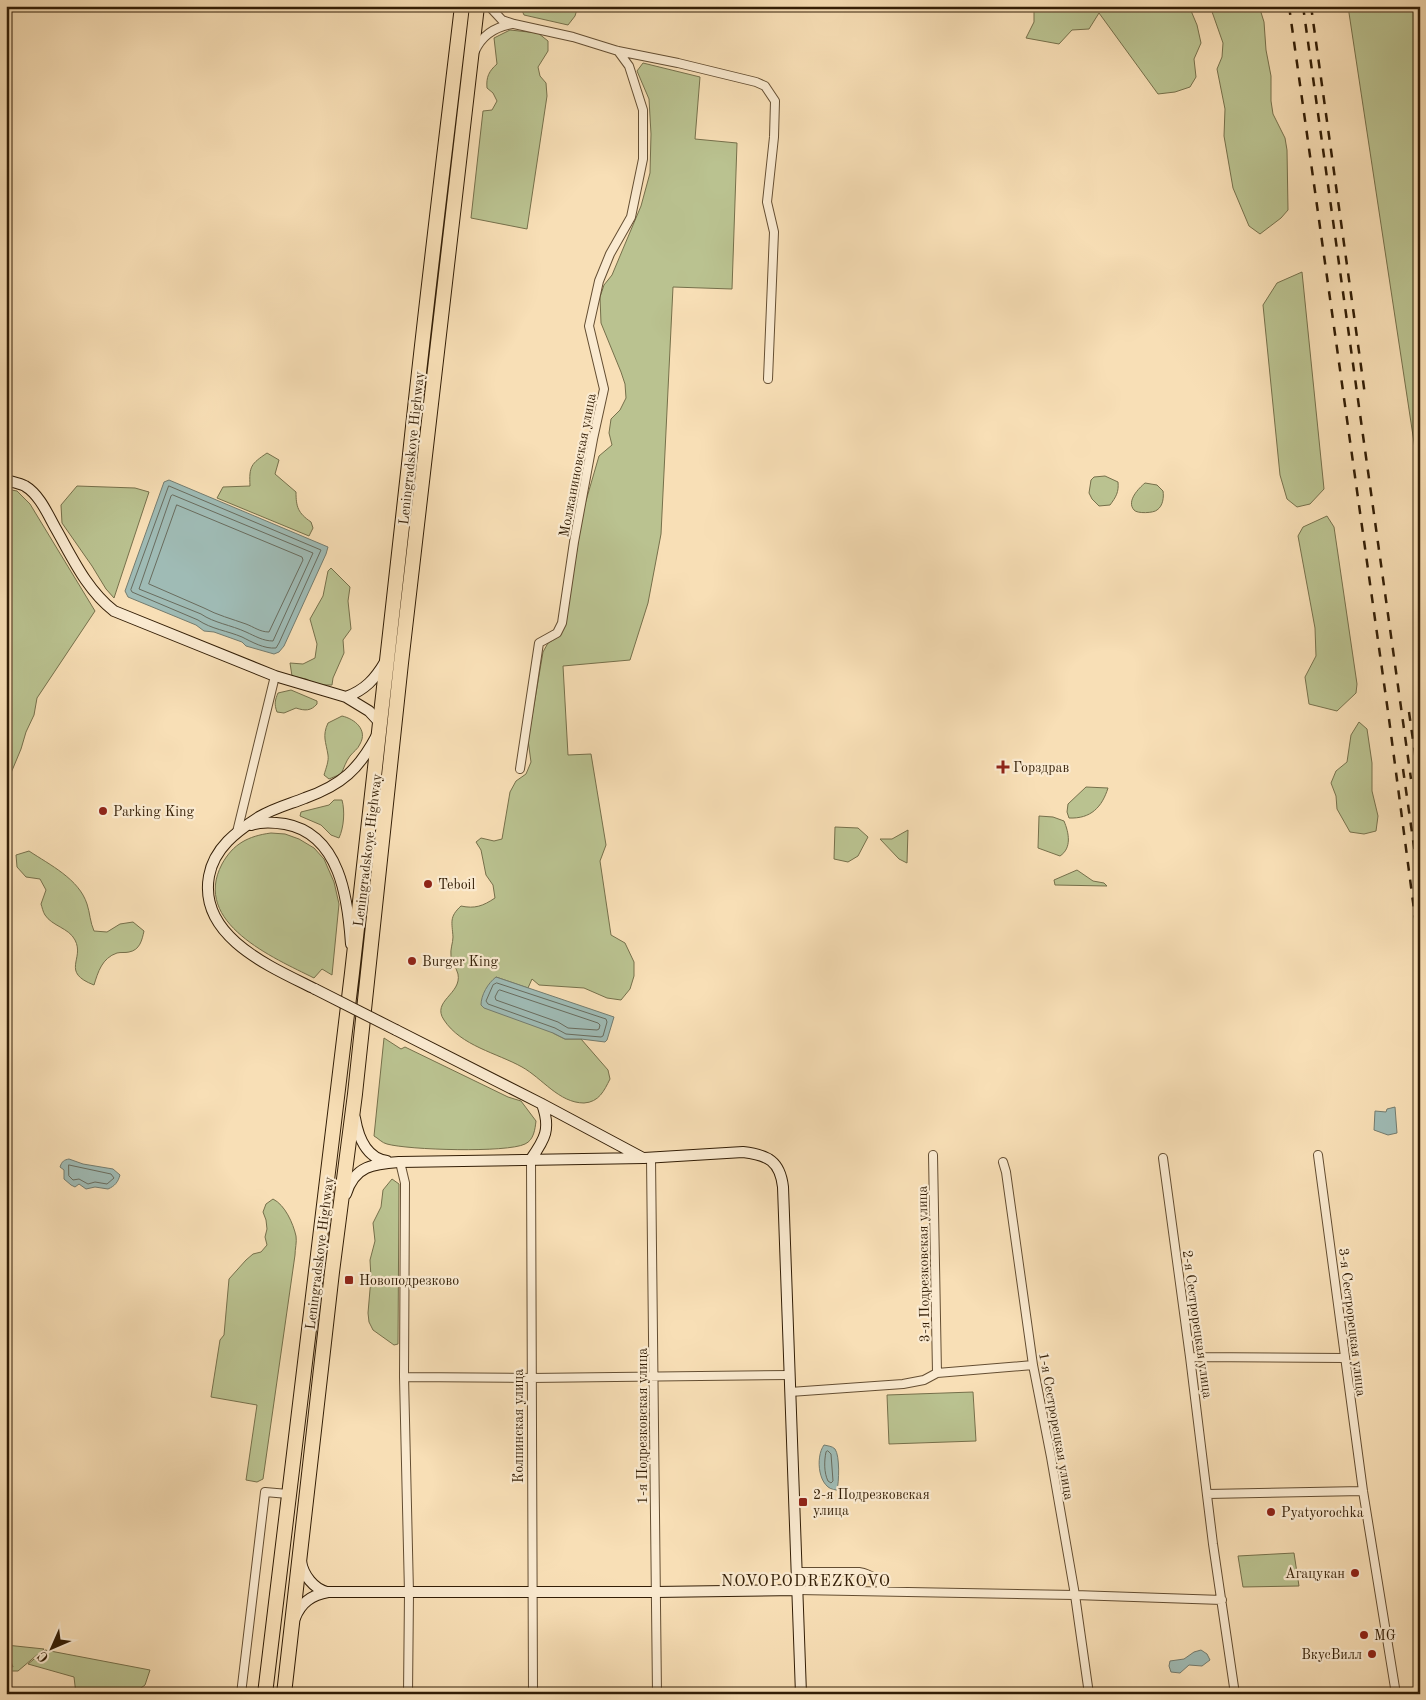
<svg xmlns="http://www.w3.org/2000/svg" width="1426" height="1700" font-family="'Old Standard TT',serif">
	<rect width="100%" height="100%" fill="#f8dfb6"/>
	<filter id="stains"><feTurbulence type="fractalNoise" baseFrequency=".004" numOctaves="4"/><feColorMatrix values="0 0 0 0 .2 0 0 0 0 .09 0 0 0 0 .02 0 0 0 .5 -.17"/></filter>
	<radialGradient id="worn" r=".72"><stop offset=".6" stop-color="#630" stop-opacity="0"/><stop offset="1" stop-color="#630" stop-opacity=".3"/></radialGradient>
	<path fill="#bac290" stroke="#76704b" d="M520,6H578L575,16L568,25L524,15Z
		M1034,6H1189L1197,25L1201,43L1194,59L1196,77L1190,87L1175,92L1158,94L1099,13L1089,29L1072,30L1059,44L1026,38L1034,22Z
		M1210,6H1259L1264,22L1266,50L1271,76V101L1273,114L1285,138L1287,150L1288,210L1281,218L1260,234L1249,226L1233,188L1224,136L1225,109L1217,69L1222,57L1223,43Z
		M1348,6H1420V482L1349,13Z
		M510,30L538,33L548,41V51L538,67L540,76L546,83L547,96L527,229L471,218L483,111L492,110L497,101L493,93L487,88C486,77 489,71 497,64L494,38Z
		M643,63L700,77L695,139L737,143L732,289L673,287L661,534L648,603L630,660L563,666L568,755L591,754L606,845L600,861L611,935L625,943L634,962V976L630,989L621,1000L607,998L584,988L539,985L532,979L528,988L496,977L553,1033L565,1039H581L608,1070L610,1079C604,1091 599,1102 584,1103C559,1103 542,1078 522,1067C497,1053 461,1046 444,1020C431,1001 462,994 458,974C456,967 452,962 451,956C450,949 453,943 453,937C452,922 449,917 461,906C475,909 483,906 495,898L493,885L486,875L481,850L476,842L481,838L494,841L502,839L510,792L516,781L526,774L531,762L528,740L543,652L548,643L560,636L565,625L583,511L599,456L612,445L609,433L611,419L620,410L626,398L625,384L621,372L601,323L600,297L604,285L612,275L641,206L650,173L651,134L649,99L637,71Z
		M1302,272L1324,489L1310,504L1297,507L1287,499L1280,475L1263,305L1277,283Z
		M267,453L279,460L275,474L296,492C296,507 298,513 311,522L313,528L309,536L217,498L223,487L250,486C249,466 251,464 267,453Z
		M1105,476L1118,482C1119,492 1116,497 1110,505L1099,506L1092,499L1089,493L1091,480L1094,477Z
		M1145,483L1157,485L1163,491C1164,497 1163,506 1157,510C1154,513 1137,514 1134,510C1126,501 1139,488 1145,483Z
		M77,486L135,488L149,492L114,598L106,589L92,566L62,523L61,505Z
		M6,489L17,491L30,504L95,611L37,698L34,715L26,732L21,749L6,785Z
		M1327,516L1334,527L1357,684L1356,693L1337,711L1309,704L1305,677L1316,656L1315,628L1298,536L1303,527Z
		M331,568L350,587L348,601L351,629L343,640L344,653L333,678L332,685H318L306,679L292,676L290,663L303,664L315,658L317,644L310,619L323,596L328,571Z
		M291,690L317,701V704C311,711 305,711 296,708L284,713L277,712C274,704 275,700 278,693Z
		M342,716C355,719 368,730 360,744C358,749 353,752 350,756C346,761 344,768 341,774L329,779L324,775C326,768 329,761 328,755C326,742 322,736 328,723Z
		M1359,722L1367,729L1372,763V791L1378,816L1376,831L1364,834L1350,832L1337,809L1336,796L1331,783L1336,771L1347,762L1351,735Z
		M1086,787L1108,788C1102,807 1091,819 1069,818L1067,812L1068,804Z
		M334,800H342C345,811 344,827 339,838L331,835L321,825L300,816L301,812L329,805Z
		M1039,816L1053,817L1064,821C1069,833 1072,848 1060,856L1038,848Z
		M835,827L858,828L868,837L858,856L848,862L834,859Z
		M908,830L907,863L899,859L880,839H892Z
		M271,833L285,834L299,839L314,848L324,859L334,882L339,904L332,975L322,969L314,978C274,958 191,923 222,864C233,844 248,836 271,833Z
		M29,851C50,865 79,879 87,904C90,913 90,922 94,931L107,932L120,924L133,922L144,931C142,940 140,950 129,952C125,953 121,952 117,953C102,958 98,972 94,985C60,972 85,959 75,940C69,928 52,926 45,915C43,912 42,907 41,904L46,890L40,879L26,877L17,867L16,855Z
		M1077,870L1093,881L1104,883L1107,886L1055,885L1054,880Z
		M384,1038L401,1049L405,1047L508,1097L521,1101L536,1121C535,1129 534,1140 525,1144C507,1153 408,1150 387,1144C382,1143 378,1138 374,1136Z
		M392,1179L399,1184L398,1344L394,1345L373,1330L369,1322L368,1313L371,1278L370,1260L375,1241L373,1223L381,1207L383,1190Z
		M273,1199C285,1205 293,1223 296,1236C297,1242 295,1249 295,1255L263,1479L257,1482L246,1480L257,1405L211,1397L220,1340L224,1335L229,1279L246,1260L253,1254L261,1252L267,1245L265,1237L267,1229L266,1220L263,1212L266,1204Z
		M973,1392L976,1441L889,1444L887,1395Z
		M1294,1553L1299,1586L1243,1587L1238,1556Z
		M6,1645L44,1649L18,1671H6V1665L13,1667L10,1659L6,1658Z
		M45,1650L150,1670L145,1685L133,1694H76L74,1677L28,1664Z"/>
	<path fill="#9fbbb5" stroke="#747c6f" d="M169,480L328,547L326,554L284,646L279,652L274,654L246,646L242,642L214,632L204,631L196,625L128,597L125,591L164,482Z
		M496,977L614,1017L607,1040L605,1042L581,1039H565L553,1033L484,1008L481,1005C481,995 488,983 496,977Z
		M1395,1107L1397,1133L1388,1135L1374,1130L1375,1111L1386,1112L1387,1109Z
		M69,1159L83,1164L113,1169L120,1175C118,1182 115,1186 108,1189L95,1187L86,1189L79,1184L75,1187L71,1185L64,1179V1170L60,1167C62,1161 64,1160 69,1159Z
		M824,1445C828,1446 832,1446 835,1449C840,1456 839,1482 837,1490C818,1490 815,1457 824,1445Z
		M1201,1650L1207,1654L1210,1660L1202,1666L1189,1665L1180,1673L1171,1672L1169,1666L1170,1661L1184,1659L1194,1652Z"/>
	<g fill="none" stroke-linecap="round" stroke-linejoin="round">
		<path stroke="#696c5e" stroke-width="1" d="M169,486L321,550L279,643L276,648C264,649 252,642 242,637C228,631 211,629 198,620L132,592L131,590Z
			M173,495L313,553L273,641C263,641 255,636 246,632C231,625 214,623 201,614L139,589L171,496Z
			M177,505L302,557L303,560L269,632C260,632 254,627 246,624C232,619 217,615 204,608L149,584Z
			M497,983L606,1019L607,1022L603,1036L601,1037L566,1034L555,1028L488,1004L486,1001L493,985Z
			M500,990L598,1023L600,1025L599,1029L597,1030L568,1028L558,1022L496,1000L495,997L498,991Z
			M69,1165L111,1174L114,1178L107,1184L95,1182L88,1184L79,1179L73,1180L69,1176Z
			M828,1451L831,1454L833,1481L831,1483L828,1481C824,1473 824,1461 826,1452Z"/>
		<defs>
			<path id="street" d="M489,6L502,20L514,24L573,37L618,51L678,63L756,82L765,86L775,101L774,137L767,202L774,232L768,379
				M475,51C482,35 495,27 512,24
				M520,769L539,643L557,633L562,623L574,542L593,439L604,389L589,326L599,281L610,254L631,217L643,159V110L629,66L618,51
				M237,832L275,676
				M933,1155L937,1373
				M1318,1155L1363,1491L1396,1694
				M651,1158L657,1694
				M1163,1158L1190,1357L1213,1544L1235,1694
				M531,1159L533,1694
				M400,1162L405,1183L404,1377L409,1593L408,1694
				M1003,1162L1006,1172L1033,1365L1051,1457L1075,1595L1089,1694
				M1190,1357L1345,1358
				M404,1377L530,1378L790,1375
				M790,1392L903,1384L924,1380L937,1373L1033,1365
				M1207,1494L1363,1491
				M797,1572H859C871,1574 879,1580 884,1591
				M798,1590L1075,1595L1222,1600
				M241,1694L265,1492L288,1494"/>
			<path id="secondary" d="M6,480C12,482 19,483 25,486C40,495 48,515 56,529C73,559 87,590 114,611L275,676L346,697L369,711L381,724
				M346,697C365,690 375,679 385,662
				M251,825C262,821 273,822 285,824C340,834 348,899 351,944
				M315,989C271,967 198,937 209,876C214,848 237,831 259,817C274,808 290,804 305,798C342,785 359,769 377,735
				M396,1030L542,1104L643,1158
				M355,1118C358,1136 366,1158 387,1161
				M531,1159C545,1139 551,1129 542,1104
				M346,1194C355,1165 374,1164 400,1162L644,1158L743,1152C768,1155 780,1161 783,1187L801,1694
				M301,1561C303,1575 314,1589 327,1592
				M295,1618C301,1602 312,1595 328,1592H655L798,1590"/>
			<path id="highway" d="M265,1694C293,1453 324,1214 352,973C372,804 390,634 409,464C425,311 444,159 462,6
				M284,1694L332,1272L355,1094L401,663L477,6"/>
		</defs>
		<use href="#street" stroke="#644e32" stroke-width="10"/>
		<use href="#secondary" stroke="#331e06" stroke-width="12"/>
		<use href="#highway" stroke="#331e06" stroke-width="16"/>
		<use href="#street" stroke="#faead0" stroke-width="8"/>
		<use href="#secondary" stroke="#faead0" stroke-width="10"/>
		<use href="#highway" stroke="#f8dfb6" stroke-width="14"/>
		<path stroke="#331e06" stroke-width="2.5" stroke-dasharray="9 9" stroke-linecap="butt" d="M1289,6L1389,719L1420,955
			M1303,6L1411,779
			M1311,6L1365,395
			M1409,712L1420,789
			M1403,769L1420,889"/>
		<defs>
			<path id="secondary-bridge" d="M315,989L396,1030"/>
		</defs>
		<use href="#secondary-bridge" stroke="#331e06" stroke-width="12" stroke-linecap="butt"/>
		<use href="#secondary-bridge" stroke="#faead0" stroke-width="10"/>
	</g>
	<g fill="#8f2418" stroke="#faead0" stroke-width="2">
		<path d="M1000.5 759.5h5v5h5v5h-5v5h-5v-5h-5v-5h5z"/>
		<circle cx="103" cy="811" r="5"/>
		<circle cx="428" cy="884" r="5"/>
		<circle cx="412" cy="961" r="5"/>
		<rect x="344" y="1275" width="10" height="10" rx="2.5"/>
		<rect x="798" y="1497" width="10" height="10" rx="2.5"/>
		<circle cx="1271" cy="1512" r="5"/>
		<circle cx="1355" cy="1573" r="5"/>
		<circle cx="1364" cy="1635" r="5"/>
		<circle cx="1372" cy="1654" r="5"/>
	</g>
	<g text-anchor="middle" stroke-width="4.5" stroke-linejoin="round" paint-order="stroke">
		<g font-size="14" fill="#331e06" stroke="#faead0">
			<text transform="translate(411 448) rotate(-84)" y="5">Leningradskoye Highway</text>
			<text transform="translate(577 465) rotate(-79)" y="5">Молжаниновская улица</text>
			<text transform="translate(367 850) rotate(-83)" y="5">Leningradskoye Highway</text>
			<text transform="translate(319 1253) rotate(-83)" y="5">Leningradskoye Highway</text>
			<text transform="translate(923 1264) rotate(-91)" y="5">3-я Подрезковская улица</text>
			<text transform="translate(1353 1322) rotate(83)" y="5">3-я Сестрорецкая улица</text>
			<text transform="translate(1198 1324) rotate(82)" y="5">2-я Сестрорецкая улица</text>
			<text transform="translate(518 1426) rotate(-90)" y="5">Колпинская улица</text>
			<text transform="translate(642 1426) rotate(-90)" y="5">1-я Подрезковская улица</text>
			<text transform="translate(1057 1426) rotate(80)" y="5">1-я Сестрорецкая улица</text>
		</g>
		<g font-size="14" fill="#331e06" stroke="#faead0" text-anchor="start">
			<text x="1013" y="772">Горздрав</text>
			<text x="113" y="816">Parking King</text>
			<text x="438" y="889">Teboil</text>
			<text x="422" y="966">Burger King</text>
			<text x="359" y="1285">Новоподрезково</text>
			<text x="813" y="1499">2-я Подрезковская<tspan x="813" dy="16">улица</tspan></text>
			<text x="1281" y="1517">Pyatyorochka</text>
			<text x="1345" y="1578" text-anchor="end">Агацукан</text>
			<text x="1374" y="1640">MG</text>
			<text x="1362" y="1659" text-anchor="end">ВкусВилл</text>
		</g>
		<g font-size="16" letter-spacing="1" fill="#331e06" stroke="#faead0">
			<text x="806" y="1586">NOVOPODREZKOVO</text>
		</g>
	</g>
	<rect width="1426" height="1700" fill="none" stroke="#f8dfb6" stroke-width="25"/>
	<rect x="8" y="8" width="1411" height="1685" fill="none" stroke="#331e06" stroke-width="2.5"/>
	<rect x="12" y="12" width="1401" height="1675" fill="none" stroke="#331e06"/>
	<g transform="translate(52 1648) rotate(225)" stroke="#faead0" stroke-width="4" paint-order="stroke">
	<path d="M0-4L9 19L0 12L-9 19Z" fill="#331e06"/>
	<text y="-8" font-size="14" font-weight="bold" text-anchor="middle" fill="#331e06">С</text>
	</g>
	<rect width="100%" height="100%" filter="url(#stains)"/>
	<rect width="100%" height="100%" fill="url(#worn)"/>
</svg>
